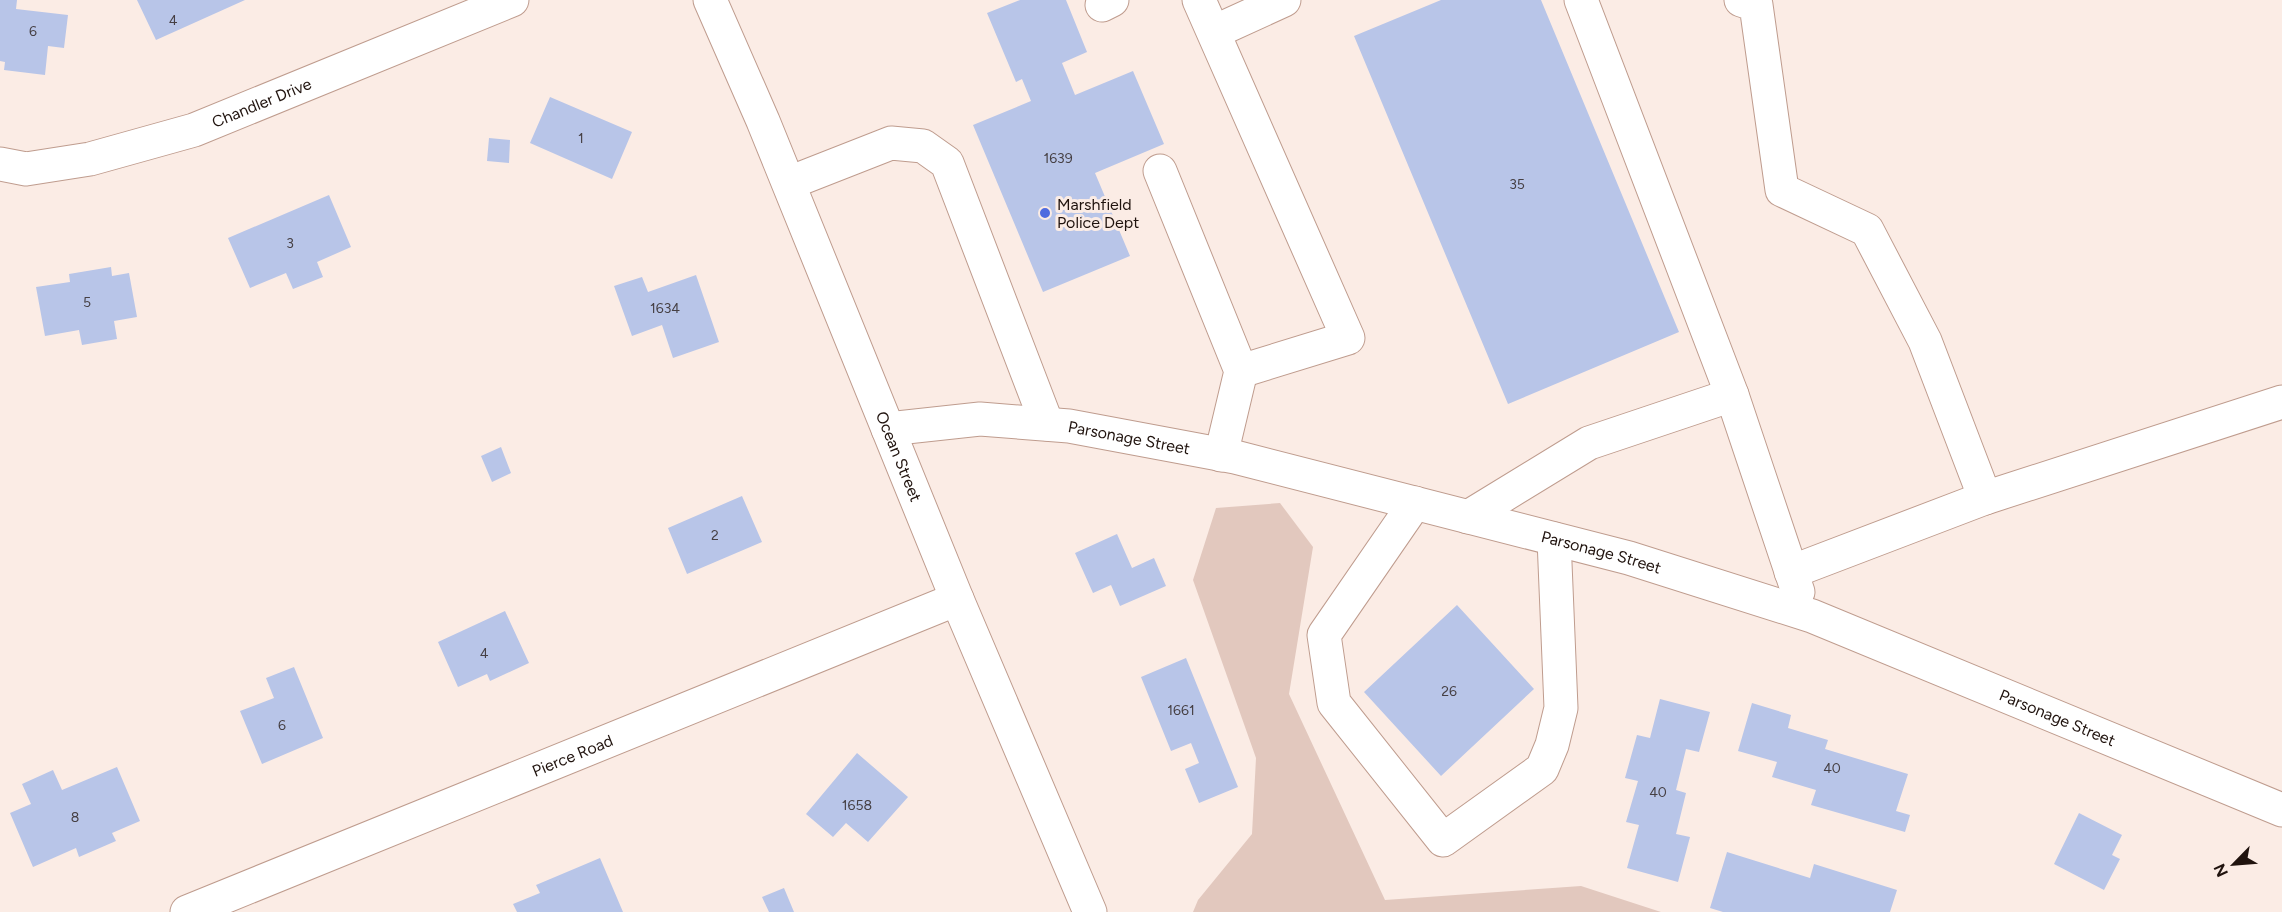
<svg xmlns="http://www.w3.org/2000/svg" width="2282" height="912" font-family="Figtree,sans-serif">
	<rect width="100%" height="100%" fill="#fbece5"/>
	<path fill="#e2c8be" d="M1280,503L1313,547L1289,694L1385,900L1581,886L1661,912H1193L1198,900L1252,834L1256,758L1193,580L1216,508Z"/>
	<path fill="#b8c5e8" d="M0,0H17L16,9L68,15L64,48L48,46L45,75L4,70L5,62L0,61Z
		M137,0H245L156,40Z
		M1020,0H1066L1087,52L1062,63L1075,95L1133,71L1164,144L1095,173L1130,256L1043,292L973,125L1031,101L1022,79L1016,82L987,13Z
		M1441,0H1541L1679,332L1508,404L1354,36Z
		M550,97L632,132L612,179L530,143Z
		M489,138L510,140L509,163L487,161Z
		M329,195L351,247L317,262L323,277L293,289L286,273L250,288L228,238Z
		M111,267L112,276L129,273L137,317L114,321L117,339L82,345L79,330L45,336L36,287L70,282L69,274Z
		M696,275L719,342L673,358L662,325L632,336L614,286L642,277L648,292Z
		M501,447L511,473L492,482L481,456Z
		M742,496L762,542L687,574L668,528Z
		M1117,534L1132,568L1154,558L1166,586L1120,606L1111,585L1093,593L1075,553Z
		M1457,605L1534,689L1441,776L1364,692Z
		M505,611L529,663L490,681L487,674L458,687L438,642Z
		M1186,658L1238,787L1199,803L1185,769L1199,763L1191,743L1171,751L1141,677Z
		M294,667L323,738L262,764L240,711L274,698L266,678Z
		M1660,699L1710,712L1699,752L1686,749L1676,790L1686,793L1676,834L1690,837L1678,882L1627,868L1639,825L1626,822L1638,781L1625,778L1637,735L1650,738Z
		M1752,703L1791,715L1788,728L1828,740L1825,749L1908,774L1896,811L1910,815L1905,832L1811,805L1816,790L1772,777L1777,762L1738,751Z
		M857,753L908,797L868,842L846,823L833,837L806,814Z
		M117,767L140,821L112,833L116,841L79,857L76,848L33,867L10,813L31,804L22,784L53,770L62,790Z
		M2079,813L2122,835L2112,855L2120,859L2104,890L2054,864Z
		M1727,852L1810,878L1814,864L1897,890L1890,912H1723L1710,908Z
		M600,858L623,912H517L513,904L540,893L536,885Z
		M784,888L794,912H769L762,897Z"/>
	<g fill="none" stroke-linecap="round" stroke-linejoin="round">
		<defs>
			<g id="minor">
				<path d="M1199,0L1348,338L1241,371"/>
				<path d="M1741,0L1756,5L1782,190L1867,230L1925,341L1985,498L1791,572"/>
				<path d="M1102,5L1112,0"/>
				<path d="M1214,32L1284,0"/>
				<path id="s1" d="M0,164L26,169L90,159L194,130L512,0"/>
				<path d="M1160,171L1241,371L1221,455"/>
				<path d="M789,183L891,143L923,146L947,163L1047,424"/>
				<path d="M1732,395L1798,592"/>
				<path id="s2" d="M888,429L980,419L1069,426L1235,457L1629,558L1812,616L2282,810"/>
				<path d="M1985,498L2282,402"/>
				<path d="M1415,503L1324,635L1334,703L1443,840L1542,769L1552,745L1561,708L1554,539"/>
				<path d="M1468,517L1589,443L1732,395L1581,0"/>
				<path id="s3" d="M187,912L957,599"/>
			</g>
			<g id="major">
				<path id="s4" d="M710,0L763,121L957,599L1090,912"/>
			</g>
		</defs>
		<use href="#minor" stroke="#bf9c8e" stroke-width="35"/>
		<use href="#major" stroke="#bf9c8e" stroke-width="35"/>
		<use href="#minor" stroke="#fff" stroke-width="33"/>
		<use href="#major" stroke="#fff" stroke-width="33"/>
	</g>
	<circle fill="#4f6bdf" stroke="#fbece5" stroke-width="2" cx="1045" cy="213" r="6"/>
	<g text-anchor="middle" stroke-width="6" stroke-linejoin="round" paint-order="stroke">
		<g font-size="14" fill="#464044">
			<text x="173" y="25">4</text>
			<text x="33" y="36">6</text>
			<text x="581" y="143">1</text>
			<text x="1058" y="163">1639</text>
			<text x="1517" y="189">35</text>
			<text x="290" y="248">3</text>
			<text x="87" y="307">5</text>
			<text x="665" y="313">1634</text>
			<text x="715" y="540">2</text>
			<text x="484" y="658">4</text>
			<text x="1449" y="696">26</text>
			<text x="1181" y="715">1661</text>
			<text x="282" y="730">6</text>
			<text x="1832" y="773">40</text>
			<text x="1658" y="797">40</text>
			<text x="857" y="810">1658</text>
			<text x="75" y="822">8</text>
		</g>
		<g font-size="16" fill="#20130e" stroke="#fbece5">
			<text dy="6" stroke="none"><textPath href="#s1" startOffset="272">Chandler Drive</textPath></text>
			<text dy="6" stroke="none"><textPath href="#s2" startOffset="243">Parsonage Street</textPath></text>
			<text dy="6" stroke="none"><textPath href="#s4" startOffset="494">Ocean Street</textPath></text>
			<text dy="6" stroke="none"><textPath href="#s2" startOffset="729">Parsonage Street</textPath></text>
			<text dy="6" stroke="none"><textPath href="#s2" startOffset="1215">Parsonage Street</textPath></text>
			<text dy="6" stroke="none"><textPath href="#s3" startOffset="416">Pierce Road</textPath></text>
		</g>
		<g font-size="16" fill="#20130e" stroke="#fbece5" text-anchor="start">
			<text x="1057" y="210">Marshfield<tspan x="1057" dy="18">Police Dept</tspan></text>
		</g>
	</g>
	<g transform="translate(2234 864) rotate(245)" stroke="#fbece5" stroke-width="4.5" paint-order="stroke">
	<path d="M0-4.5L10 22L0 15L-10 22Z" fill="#20130e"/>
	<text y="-9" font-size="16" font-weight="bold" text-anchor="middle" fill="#20130e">N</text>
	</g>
</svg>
